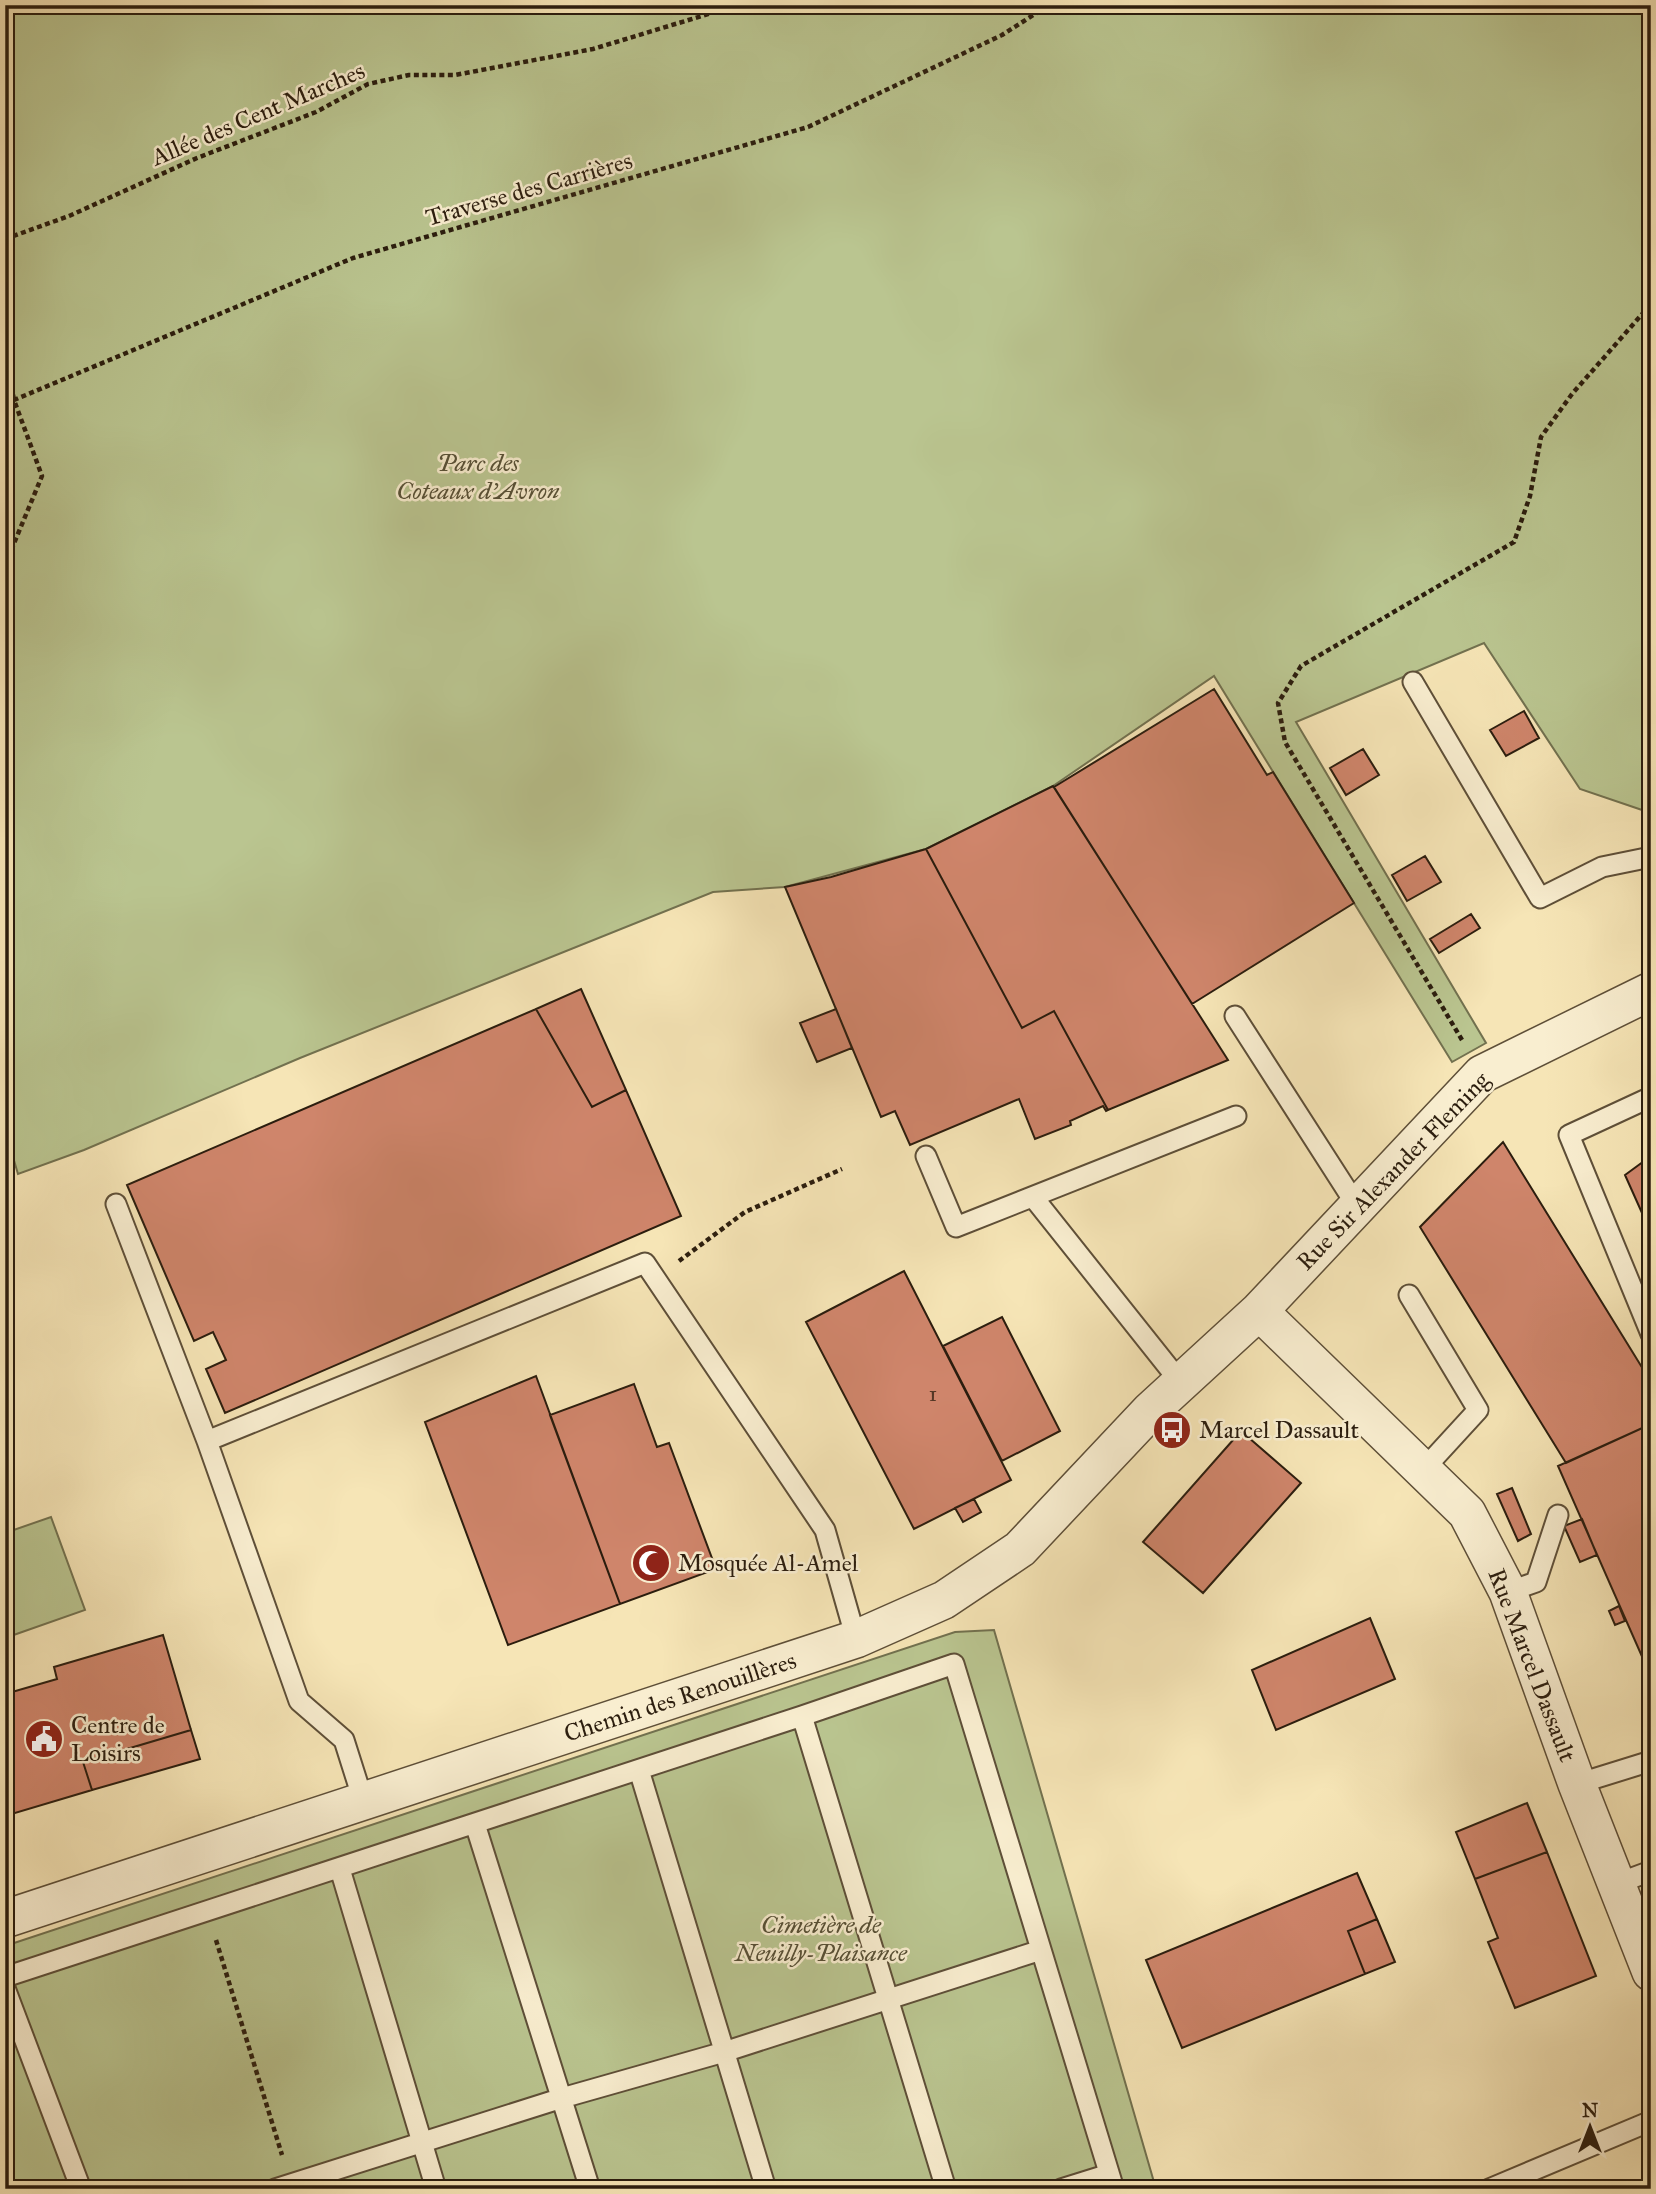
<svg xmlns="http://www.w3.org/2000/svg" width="1656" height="2194" font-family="'IM FELL Great Primer',serif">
	<rect width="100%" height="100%" fill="#f6e5b6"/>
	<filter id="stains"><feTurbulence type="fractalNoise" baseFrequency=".00286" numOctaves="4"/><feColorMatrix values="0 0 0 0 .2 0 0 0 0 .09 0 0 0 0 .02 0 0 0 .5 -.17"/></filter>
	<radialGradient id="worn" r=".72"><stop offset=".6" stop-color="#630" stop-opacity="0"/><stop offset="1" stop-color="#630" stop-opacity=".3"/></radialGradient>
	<path fill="#bac590" stroke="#72714f" stroke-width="2" d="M5,5H1651V813L1580,789L1484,643L1296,722L1486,1043L1452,1062L1214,676L1053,786L926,849L785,887L713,892L300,1058L84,1150L18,1174L5,1130Z
		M51,1517L85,1610L5,1638V1533Z
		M994,1630L1156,2189H5V1946L955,1632Z"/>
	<path fill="#cf856b" stroke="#2b1d0e" stroke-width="2" d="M1214,689L1267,775L1273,772L1354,903L1192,1004L1054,787Z
		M1524,711L1539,738L1506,756L1490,730Z
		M1363,749L1379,775L1346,795L1330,768Z
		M1053,786L1228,1060L1108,1110L1054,1011L1022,1028L926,849Z
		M926,849L1022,1028L1054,1011L1108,1110L1106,1111L1103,1106L1070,1121L1071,1125L1035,1139L1019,1099L910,1145L895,1111L881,1117L785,887L831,877Z
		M1425,856L1441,882L1407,901L1392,875Z
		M1471,914L1480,928L1439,953L1430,939Z
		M581,989L626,1090L592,1107L536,1009Z
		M536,1009L592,1107L626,1090L681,1216L225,1413L206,1369L226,1360L213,1332L194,1341L127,1185Z
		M836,1009L852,1048L817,1062L800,1023Z
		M1503,1142L1651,1382V1424L1566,1463L1420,1227Z
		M1651,1156V1233L1625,1175Z
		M904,1271L1011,1480L914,1529L806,1322Z
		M1002,1317L1060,1431L1002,1461L943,1346Z
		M536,1376L620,1604L508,1645L425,1422Z
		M634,1384L657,1447L669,1443L716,1569L620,1604L550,1415Z
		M1651,1424V1657L1644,1661L1558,1466Z
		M1241,1431L1301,1483L1203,1593L1143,1542Z
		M1512,1488L1531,1534L1518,1541L1497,1494Z
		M974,1499L981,1512L963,1522L955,1508Z
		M1582,1519L1597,1555L1580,1562L1564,1526Z
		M1619,1606L1625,1621L1615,1625L1609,1611Z
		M1370,1618L1395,1679L1276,1730L1252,1670Z
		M163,1635L191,1730L83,1762L92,1790L5,1816V1694L57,1679L54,1667Z
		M191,1730L200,1759L92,1790L83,1762Z
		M1527,1803L1547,1852L1475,1879L1456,1832Z
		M1547,1852L1596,1976L1515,2008L1488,1942L1498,1938L1475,1879Z
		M1357,1873L1377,1919L1348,1931L1365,1974L1182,2048L1146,1960Z
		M1377,1919L1395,1962L1365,1974L1348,1931Z"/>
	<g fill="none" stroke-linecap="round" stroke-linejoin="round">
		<defs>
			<path id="lane" d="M1413,682L1540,898L1602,867L1651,857
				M1235,1016L1357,1206
				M1651,1097L1569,1135L1651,1334
				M926,1156L956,1227L1236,1116
				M1033,1197L1181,1383
				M116,1204L207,1441L299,1701L344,1740L363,1800
				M1409,1295L1478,1410L1423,1470
				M207,1441L645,1263L825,1530L856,1639
				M1508,1592L1536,1582L1558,1515
				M802,1716L946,2189
				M639,1770L766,2189
				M1577,1784L1651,1761
				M475,1824L590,2189
				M340,1869L436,2189
				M1616,1884L1651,1871
				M5,1977L802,1716L954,1664L1114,2189
				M5,1988L81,2189
				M275,2189L562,2098L724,2052L1041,1950
				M1061,2189L1109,2174
				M1489,2189L1651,2121"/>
			<path id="street" d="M1259,1311L1467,1513L1508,1592L1577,1784L1651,1972
				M5,1919L856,1639L944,1600L1020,1549L1150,1411L1259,1311L1482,1074L1651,991"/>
		</defs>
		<use href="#lane" stroke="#5e4f38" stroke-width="23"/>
		<use href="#street" stroke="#5e4f38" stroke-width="40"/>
		<path stroke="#2b1d0e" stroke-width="4.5" stroke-dasharray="5 3.5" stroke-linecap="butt" d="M5,239L69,216L197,158L316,112L368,84L409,75H455L593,49L738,5
			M5,353L14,400L42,476L5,565
			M5,400H14L353,258L808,127L1002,35L1049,5
			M1462,1040L1285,742L1278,703L1301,666L1514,542L1530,496L1541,437L1572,394L1651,304
			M679,1261L745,1212L842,1169
			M216,1940L282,2155"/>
		<use href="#lane" stroke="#f9eed0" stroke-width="19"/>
		<use href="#street" stroke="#f9eed0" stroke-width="37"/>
	</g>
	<defs>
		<symbol id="bus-disc" viewBox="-11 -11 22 22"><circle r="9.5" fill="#8f2418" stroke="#f9eed0"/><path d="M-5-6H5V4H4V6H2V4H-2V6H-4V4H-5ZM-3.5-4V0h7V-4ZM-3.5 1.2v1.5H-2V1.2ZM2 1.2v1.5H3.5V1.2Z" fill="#fff"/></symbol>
		<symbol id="mosque-disc" viewBox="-11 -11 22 22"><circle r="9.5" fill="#8f2418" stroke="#f9eed0"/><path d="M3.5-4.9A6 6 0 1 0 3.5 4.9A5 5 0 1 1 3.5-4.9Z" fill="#fff"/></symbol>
		<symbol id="civic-disc" viewBox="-11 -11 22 22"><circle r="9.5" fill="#8f2418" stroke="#f9eed0"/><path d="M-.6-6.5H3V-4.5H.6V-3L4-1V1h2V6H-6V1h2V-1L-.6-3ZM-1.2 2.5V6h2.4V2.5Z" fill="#fff"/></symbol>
	</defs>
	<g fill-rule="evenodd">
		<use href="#bus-disc" x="1150" y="1408" width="44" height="44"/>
		<use href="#mosque-disc" x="629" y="1541" width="44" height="44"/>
		<use href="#civic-disc" x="22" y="1717" width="44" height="44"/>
	</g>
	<g text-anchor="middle" stroke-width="5" stroke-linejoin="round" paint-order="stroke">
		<g font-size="21" fill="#543725">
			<text x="933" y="1401">1</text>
		</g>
		<g font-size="24" fill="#2b1d0e" stroke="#f9eed0">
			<text transform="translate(258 114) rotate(-23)" y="8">Allée des Cent Marches</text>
			<text transform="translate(529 189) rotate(-16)" y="8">Traverse des Carrières</text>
			<text transform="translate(1393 1171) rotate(-46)" y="8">Rue Sir Alexander Fleming</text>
			<text transform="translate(1532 1665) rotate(69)" y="8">Rue Marcel Dassault</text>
			<text transform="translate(680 1697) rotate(-18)" y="8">Chemin des Renouillères</text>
		</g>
		<g font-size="24" font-style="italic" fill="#564f35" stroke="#f9eed0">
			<text x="478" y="471">Parc des<tspan x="478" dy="28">Coteaux d'Avron</tspan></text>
			<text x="821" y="1933">Cimetière de<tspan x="821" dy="28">Neuilly-Plaisance</tspan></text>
		</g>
		<g font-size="24" fill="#2b1d0e" stroke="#f9eed0" text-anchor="start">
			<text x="1199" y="1438">Marcel Dassault</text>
			<text x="678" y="1571">Mosquée Al-Amel</text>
			<text x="71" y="1733">Centre de<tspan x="71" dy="28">Loisirs</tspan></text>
		</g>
	</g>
	<rect width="1656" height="2194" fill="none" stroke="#f6e5b6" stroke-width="28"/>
	<rect x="7" y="7" width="1642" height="2180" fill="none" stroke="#2b1d0e" stroke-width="3.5"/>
	<rect x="14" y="14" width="1628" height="2166" fill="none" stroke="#2b1d0e" stroke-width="2"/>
	<g transform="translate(1590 2127)" stroke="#f9eed0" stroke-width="5" paint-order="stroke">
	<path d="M0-5L12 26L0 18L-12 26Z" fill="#2b1d0e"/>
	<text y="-10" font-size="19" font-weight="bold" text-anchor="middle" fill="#2b1d0e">N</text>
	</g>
	<rect width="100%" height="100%" filter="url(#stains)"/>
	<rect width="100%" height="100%" fill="url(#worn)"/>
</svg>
